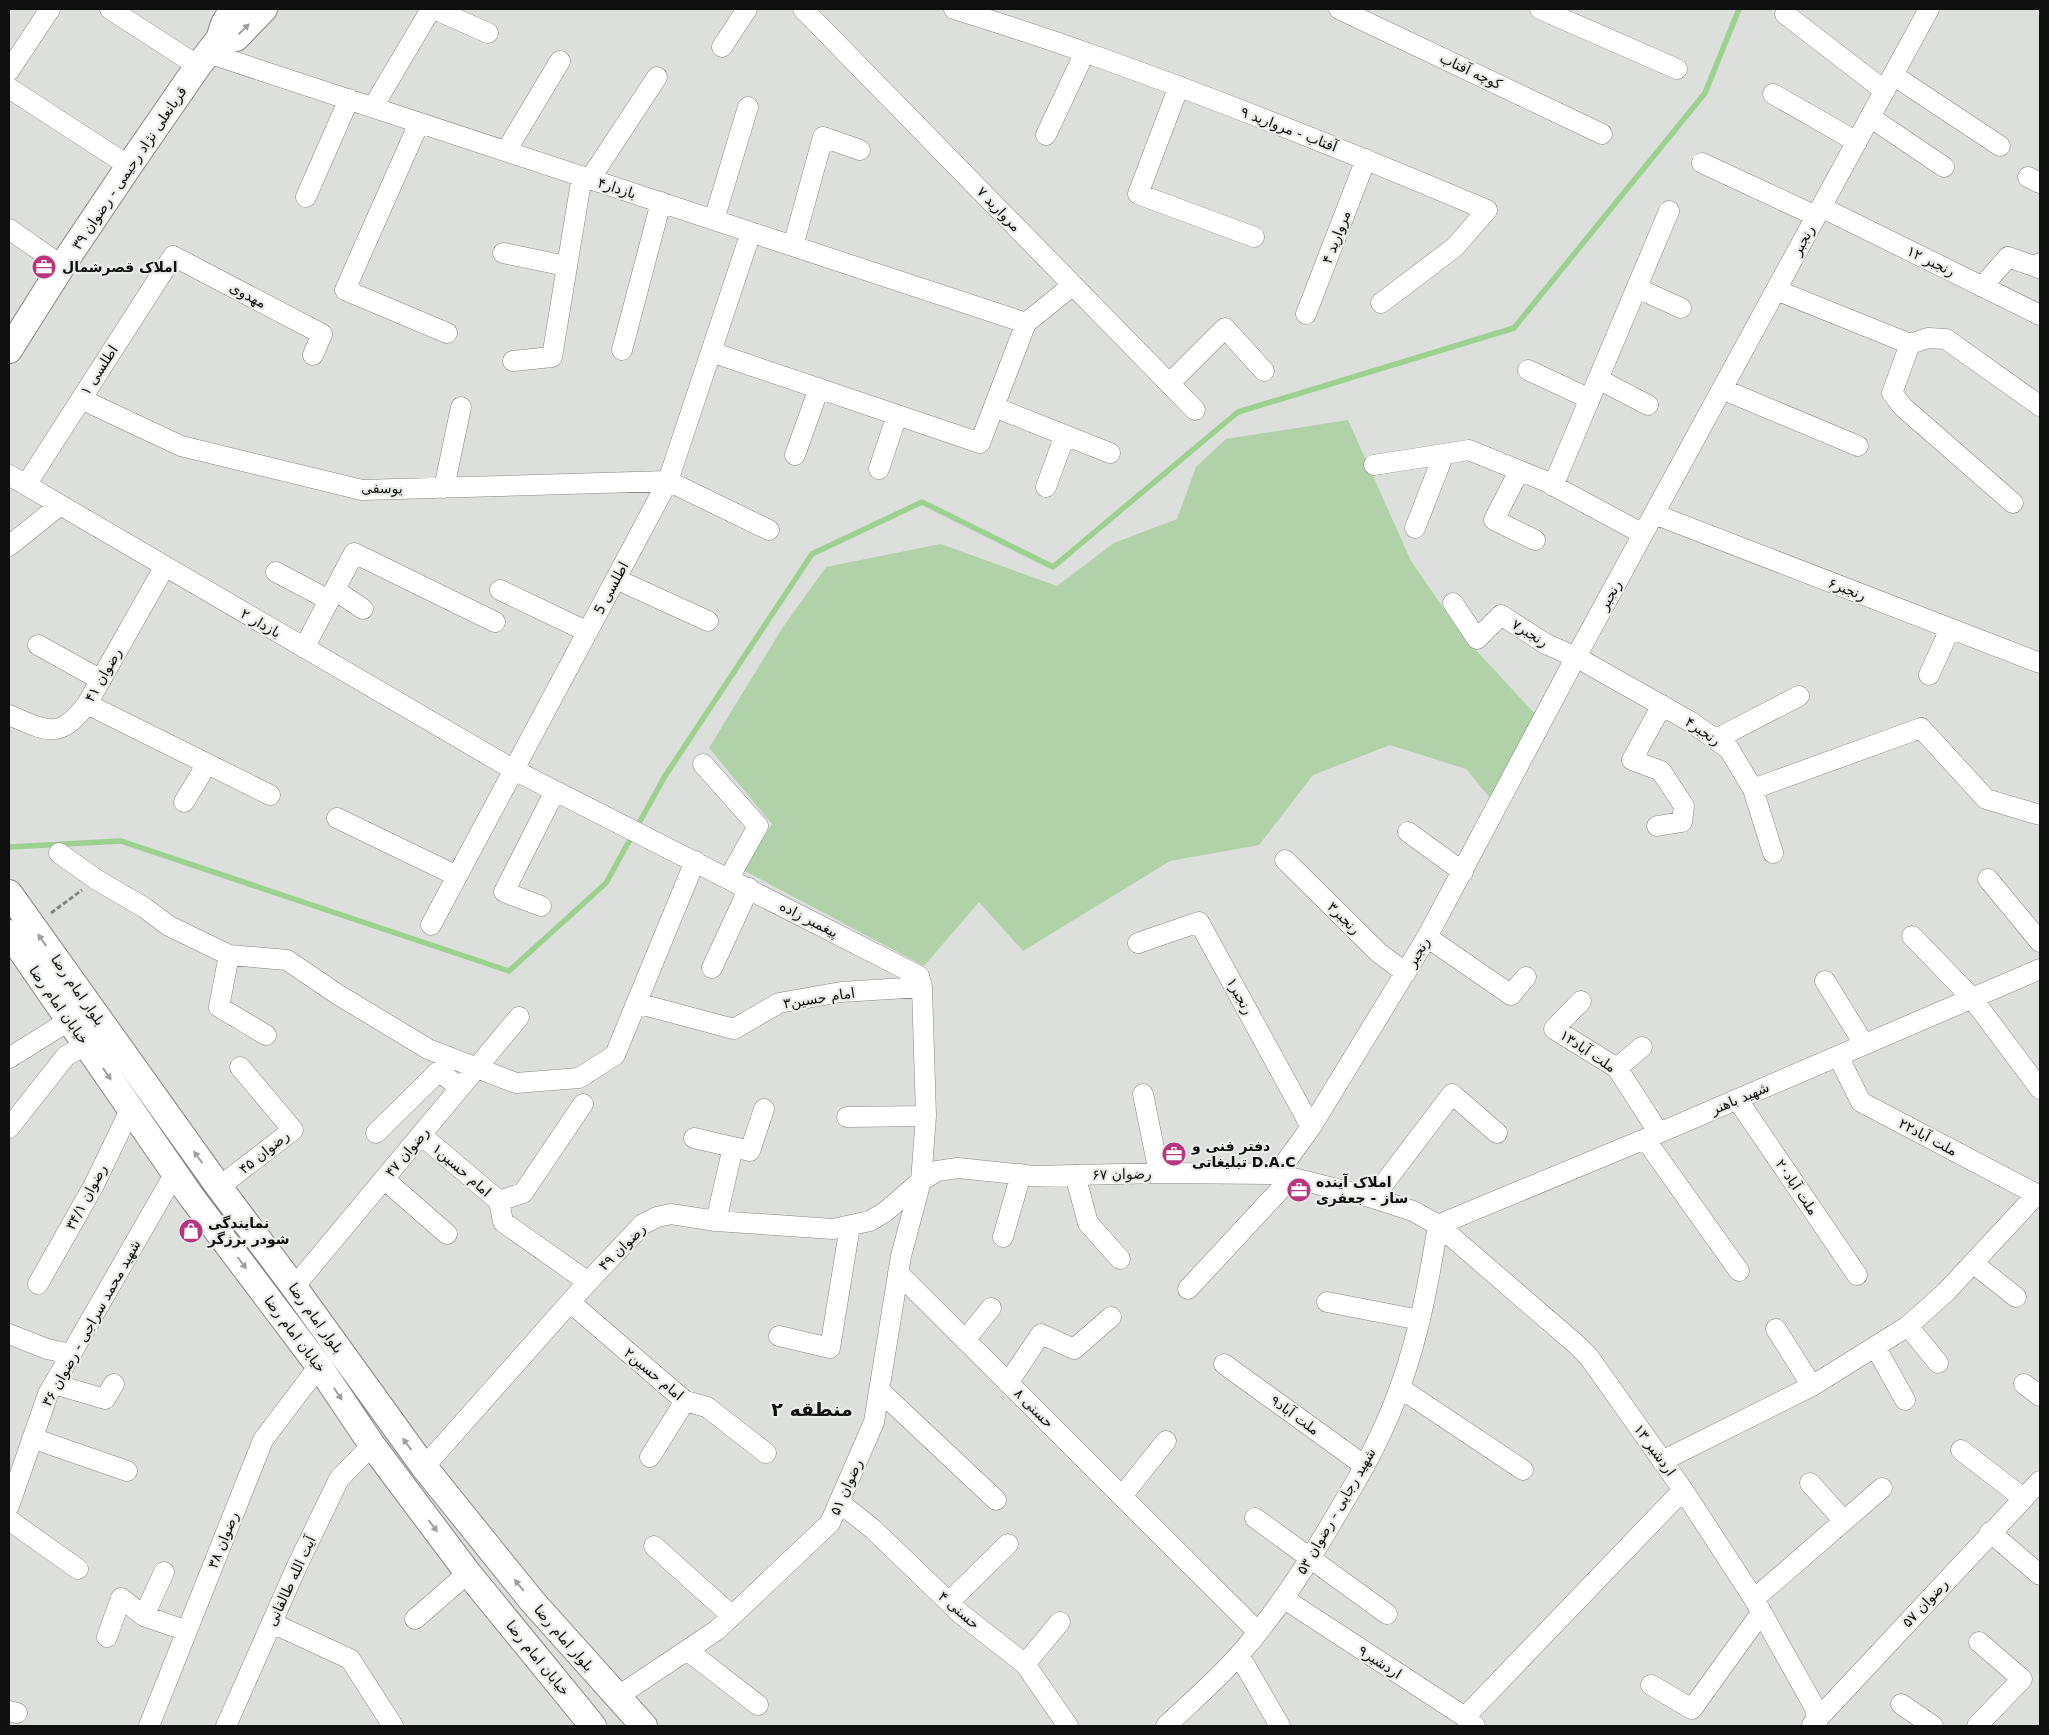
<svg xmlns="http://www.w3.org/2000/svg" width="2049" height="1735" font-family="'DejaVu Sans','Noto Sans Arabic',sans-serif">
	<rect width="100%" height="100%" fill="#dcdfdb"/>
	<path fill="#b1d2a9" d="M1348,420L1411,561L1462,635L1547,727L1501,811L1466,769L1390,745L1313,775L1259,845L1170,861L1023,951L979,902L924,966L743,870L772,824L709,748L783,627L826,567L941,544L1057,586L1114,543L1177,519L1196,467L1226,439Z"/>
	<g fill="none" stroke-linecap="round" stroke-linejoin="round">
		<path stroke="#9cd190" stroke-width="5.5" d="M9,847L121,841L509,971L606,883L665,776L812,554L922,502L1053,567L1238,412L1514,328L1705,93L1739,9"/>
		<defs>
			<path id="minor" d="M110,9L198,66
				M434,9L488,33
				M803,9L1195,410
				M954,9C999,23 1043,37 1087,53C1222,101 1355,154 1487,210L1455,247L1381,303
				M1339,9L1602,134
				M1540,9L1677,69
				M1785,14L1885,91
				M722,47L747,9
				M208,53L1026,323
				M9,71L50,9
				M1893,75L2000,146
				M1179,86L1138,194L1254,237
				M9,88L129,166
				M1773,94L1857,142
				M373,107L431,9
				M1870,117L1944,167
				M419,123L345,290L447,333
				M1046,135L1085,52
				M506,151L560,61
				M1702,163L1816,216
				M2028,177L2040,183
				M590,179L657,77
				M306,197L349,99
				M1821,207L2040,315
				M714,220L748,107
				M9,229L62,266
				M793,246L823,137L860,150
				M503,253L566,266
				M1982,287L2008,257L2039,268L2040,263
				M1637,288L1681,308
				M1776,290L1910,344
				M1306,314L1366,159
				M622,350L661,202
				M711,352L980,443L1026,323L1073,285
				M513,361L552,357L582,176
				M1528,370L1590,399
				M1598,379L1648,405
				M1169,384L1225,328L1264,371
				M1722,389L1858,446
				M81,399L181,446L362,490L668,481L769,530
				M994,407L1110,453
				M795,455L819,388
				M1374,465L1469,450L1545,481L1643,534
				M879,469L897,415
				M1519,471L1494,520L1535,540
				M9,475L514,770L919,976L922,987L926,1116L921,1181L901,1256L874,1422L830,1523L717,1630L617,1697
				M26,485L173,256L322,334L313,355
				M1553,486L1669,211
				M1046,487L1065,435
				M444,488L461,407
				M2013,503L1903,407L1892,393L1910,344L1928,338L1946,339L2040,406
				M1654,514L2040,663
				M1415,528L1444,454
				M9,546L60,505
				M276,572L329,600
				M616,579L708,621
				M335,590L363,609
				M500,590L588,632
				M1453,603L1477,639L1501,615L1546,644L1576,657L1691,722L1729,749L1753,789L1773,853
				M38,645L101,680
				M304,648L354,553L495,622
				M1929,675L1950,629
				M87,704L270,795
				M9,715C47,731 59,741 87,704L165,566
				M1716,739L1799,696
				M703,764L758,826L729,878
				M1753,789L1921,728L1986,799L2040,815
				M184,802L207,764
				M337,818L457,876
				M1657,826L1682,822L1684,806L1661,771L1632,760L1662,705
				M1408,832L1463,872
				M59,853L97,880L145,908L169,926L229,955L287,960L337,994L428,1049L516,1083L579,1078L615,1055L695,861
				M1285,860L1379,953L1406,973
				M1988,879L2040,942
				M541,906L504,892L555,791
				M431,925L668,481L751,232
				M1912,936L1972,998L2040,1089
				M1427,937L1511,995L1526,977
				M1138,943L1199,922L1311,1127
				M229,955L219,1007L266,1035
				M712,968L749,888
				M1825,981L1864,1044
				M1581,1001L1554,1029L1617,1068L1659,1133
				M636,1003L734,1029L779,1003L841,992L922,987
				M1838,1056L1861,1102L2040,1196
				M9,1058L70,1020
				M1617,1068L1642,1047
				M1143,1094L1159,1173
				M1737,1099L1857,1275
				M847,1117L926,1116
				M9,1128L66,1056L87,1044
				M376,1133L439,1071L460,1088
				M421,1135L499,1201L503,1222L588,1282
				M694,1138L750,1151L764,1109
				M1645,1139L1739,1271
				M1277,1174L1311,1127L1427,937L1576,657L1929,9
				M1075,1175L1088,1223L1120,1259
				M384,1179L447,1234
				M219,1187L293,1130L240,1067
				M1373,1198L1452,1094L1497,1133
				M499,1201L523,1193L583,1104
				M716,1221L733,1147
				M1438,1225L1645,1139L2040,969
				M1003,1237L1021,1174
				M1973,1263L2016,1297
				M898,1273L1258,1632
				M38,1284L94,1185L131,1108
				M294,1287L519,1017
				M1188,1289L1291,1178
				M1327,1302L1420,1320
				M571,1303L685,1401L707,1407L766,1453
				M1908,1326L1938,1363
				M1776,1329L1812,1386
				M9,1334L47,1349L71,1354
				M779,1336L830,1348L850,1226
				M965,1340L991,1308
				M1876,1348L1905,1400
				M1224,1364L1365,1466
				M1008,1383L1041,1334L1074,1349L1111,1317
				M54,1384L105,1399L114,1384
				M2024,1384L2040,1396
				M1400,1388L1523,1470
				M879,1390L996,1500
				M32,1438L127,1471
				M1961,1450L2023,1498
				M650,1457L685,1401
				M1662,1461L1812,1386L1908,1326L1946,1292L2037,1194
				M424,1467L588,1282L643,1224L657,1217L671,1214L716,1221L833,1229L870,1221L885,1212L921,1181L937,1171L958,1168L1034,1176L1159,1173L1277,1174L1373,1198L1413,1211L1438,1225L1577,1345L1589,1357L1683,1490L1754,1599L1815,1708L1817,1726
				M1810,1483L1844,1521
				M1122,1496L1166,1441
				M839,1502L874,1530L961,1614L1025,1664L1068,1726
				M9,1506L48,1394L175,1173
				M1255,1518L1387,1614
				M9,1520L78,1569
				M1990,1532L2040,1575
				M654,1546L732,1616
				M1283,1598L1465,1717L1475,1726
				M1754,1599L1882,1488
				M949,1602L1008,1544
				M144,1616L187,1631
				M415,1619L468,1573
				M272,1623L350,1659L393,1726
				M107,1637L121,1598L144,1616L164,1572
				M687,1650L758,1705
				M1239,1655L1280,1726
				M1025,1664L1060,1622
				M1651,1685L1692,1709L1761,1613
				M1901,1704L1933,1726
				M9,1711L17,1713
				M1465,1717L1683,1490
				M1812,1725L2040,1481
				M149,1726L263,1440L319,1366
				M226,1726L297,1566L339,1479L372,1445
				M1166,1726C1190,1703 1217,1680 1239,1655C1278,1611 1309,1562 1338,1512C1362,1472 1385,1431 1400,1387C1419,1335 1429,1280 1438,1225
				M1977,1726L2022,1679L1979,1642"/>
			<path id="major" d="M219,39L236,38L264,9
				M9,350L62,266L129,166L198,66L219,39L224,24L233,9
				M9,893L219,1187L294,1287L424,1467L532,1601L644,1726
				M9,933L190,1195L319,1366L372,1445L468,1573L593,1726"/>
		</defs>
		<use href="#minor" stroke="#858784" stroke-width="21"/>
		<use href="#major" stroke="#858784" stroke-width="28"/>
		<path stroke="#828481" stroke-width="3" stroke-dasharray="5 2.5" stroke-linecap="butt" d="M51,913L82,890"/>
		<use href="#minor" stroke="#fff" stroke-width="20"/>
		<use href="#major" stroke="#fff" stroke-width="26"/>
	</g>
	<defs><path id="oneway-solid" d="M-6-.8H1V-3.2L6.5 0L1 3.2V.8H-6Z" transform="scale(1.25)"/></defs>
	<g fill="#9f9f9f">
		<use href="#oneway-solid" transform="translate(244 29) rotate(-44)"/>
		<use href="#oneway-solid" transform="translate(42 940) rotate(-125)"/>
		<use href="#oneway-solid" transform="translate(107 1074) rotate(56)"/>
		<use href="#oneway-solid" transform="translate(198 1157) rotate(-126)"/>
		<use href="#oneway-solid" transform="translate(242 1263) rotate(53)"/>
		<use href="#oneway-solid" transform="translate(338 1394) rotate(56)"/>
		<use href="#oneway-solid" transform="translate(407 1444) rotate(-126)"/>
		<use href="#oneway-solid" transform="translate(433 1526) rotate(53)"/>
		<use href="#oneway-solid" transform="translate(519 1585) rotate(-129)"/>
	</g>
	<defs>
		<symbol id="office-disc" viewBox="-11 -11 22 22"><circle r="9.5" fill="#b7367f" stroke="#e9ece9"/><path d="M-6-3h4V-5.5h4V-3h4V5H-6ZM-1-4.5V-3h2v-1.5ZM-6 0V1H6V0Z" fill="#fff"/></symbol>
		<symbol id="shop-disc" viewBox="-11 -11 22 22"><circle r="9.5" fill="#b7367f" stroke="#e9ece9"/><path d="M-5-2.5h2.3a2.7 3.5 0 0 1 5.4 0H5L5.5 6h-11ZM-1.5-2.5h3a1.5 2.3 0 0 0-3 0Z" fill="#fff"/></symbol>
	</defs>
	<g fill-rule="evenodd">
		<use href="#office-disc" x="30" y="253" width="28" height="28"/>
		<use href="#office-disc" x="1160" y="1140" width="28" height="28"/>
		<use href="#office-disc" x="1285" y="1176" width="28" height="28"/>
		<use href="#shop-disc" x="177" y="1217" width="28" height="28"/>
	</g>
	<g text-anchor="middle" stroke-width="4.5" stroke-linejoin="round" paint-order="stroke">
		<g font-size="14" fill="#0e0f0e" stroke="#e9ece9">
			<text transform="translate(1471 71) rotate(25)" y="5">کوچه آفتاب</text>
			<text transform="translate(1289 129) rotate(21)" y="5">آفتاب - مروارید ۹</text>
			<text transform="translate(129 168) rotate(-56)" y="5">قربانعلی نژاد رحیمی - رضوان ۳۹</text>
			<text transform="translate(617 188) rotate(18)" y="5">بازدار۴</text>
			<text transform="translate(999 209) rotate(46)" y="5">مروارید ۷</text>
			<text transform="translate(1336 237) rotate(-69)" y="5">مروارید ۴</text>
			<text transform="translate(1803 240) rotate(-61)" y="5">رنجبر</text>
			<text transform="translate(1931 261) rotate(26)" y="5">رنجبر ۱۲</text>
			<text transform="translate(248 295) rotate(28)" y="5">مهدوی</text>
			<text transform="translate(99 370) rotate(-57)" y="5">اطلسی ۱</text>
			<text transform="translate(382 488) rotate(1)" y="5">یوسفی</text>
			<text transform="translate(611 588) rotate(-62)" y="5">اطلسی 5</text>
			<text transform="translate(1847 589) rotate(21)" y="5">رنجبر۶</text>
			<text transform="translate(1610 595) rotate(-61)" y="5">رنجبر</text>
			<text transform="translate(261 623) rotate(30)" y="5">بازدار ۲</text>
			<text transform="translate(1530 633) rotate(31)" y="5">رنجبر۷</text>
			<text transform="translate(103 675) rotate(-60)" y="5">رضوان ۴۱</text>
			<text transform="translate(1703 731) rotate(34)" y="5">رنجبر۴</text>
			<text transform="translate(1344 918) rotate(45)" y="5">رنجبر۳</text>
			<text transform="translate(809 919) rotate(27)" y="5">پیغمبر زاده</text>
			<text transform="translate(1418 952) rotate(-60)" y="5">رنجبر</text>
			<text transform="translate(78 990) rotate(55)" y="5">بلوار امام رضا</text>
			<text transform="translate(1240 996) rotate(61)" y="5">رنجبر۱</text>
			<text transform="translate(819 998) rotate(-9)" y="5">امام حسین۳</text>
			<text transform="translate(59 1005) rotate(55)" y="5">خیابان امام رضا</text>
			<text transform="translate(1588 1051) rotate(34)" y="5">ملت آباد۱۳</text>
			<text transform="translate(1740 1098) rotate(-23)" y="5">شهید باهنر</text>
			<text transform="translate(1928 1137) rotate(28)" y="5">ملت آباد۲۲</text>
			<text transform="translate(264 1152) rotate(-39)" y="5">رضوان ۴۵</text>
			<text transform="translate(407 1152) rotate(-50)" y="5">رضوان ۴۷</text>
			<text transform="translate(462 1170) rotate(41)" y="5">امام حسین۱</text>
			<text transform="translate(1122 1174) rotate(-1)" y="5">رضوان ۶۷</text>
			<text transform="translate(1797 1187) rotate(56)" y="5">ملت آباد۲۰</text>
			<text transform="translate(86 1197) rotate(-62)" y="5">رضوان ۳۴/۱</text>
			<text transform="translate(622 1247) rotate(-45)" y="5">رضوان ۴۹</text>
			<text transform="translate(316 1318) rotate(54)" y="5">بلوار امام رضا</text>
			<text transform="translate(91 1323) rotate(-61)" y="5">شهید محمد سراجی - رضوان ۳۶</text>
			<text transform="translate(295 1334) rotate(53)" y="5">خیابان امام رضا</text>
			<text transform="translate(654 1374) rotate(40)" y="5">امام حسین۲</text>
			<text transform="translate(1034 1408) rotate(45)" y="5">حسنی ۸</text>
			<text transform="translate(1295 1415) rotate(36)" y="5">ملت آباد۹</text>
			<text transform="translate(1655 1450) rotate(54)" y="5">اردشیر ۱۳</text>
			<text transform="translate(846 1487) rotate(-66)" y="5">رضوان ۵۱</text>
			<text transform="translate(1336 1511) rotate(-60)" y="5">شهید رجایی - رضوان ۵۳</text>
			<text transform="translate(223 1540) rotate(-68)" y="5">رضوان ۳۸</text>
			<text transform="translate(291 1581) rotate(-65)" y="5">آیت الله طالقانی</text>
			<text transform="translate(1925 1603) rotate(-47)" y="5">رضوان ۵۷</text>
			<text transform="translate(959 1610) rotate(41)" y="5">حسنی ۴</text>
			<text transform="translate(564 1638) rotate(49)" y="5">بلوار امام رضا</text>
			<text transform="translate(538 1658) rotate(51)" y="5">خیابان امام رضا</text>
			<text transform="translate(1380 1662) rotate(33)" y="5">اردشیر۹</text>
		</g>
		<g font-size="14" font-weight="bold" fill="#0e0f0e" stroke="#e9ece9" text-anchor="start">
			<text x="62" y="272">املاک قصرشمال</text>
			<text x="1192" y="1151">دفتر فنی و<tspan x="1192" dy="16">تبلیغاتی D.A.C</tspan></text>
			<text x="1316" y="1187">املاک آینده<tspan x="1316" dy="16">ساز - جعفری</tspan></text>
			<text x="208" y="1228">نمایندگی<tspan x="208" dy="16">شودر برزگر</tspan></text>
		</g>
		<g font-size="19" font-weight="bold" fill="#0e0f0e" stroke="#e9ece9">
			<text x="812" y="1416">منطقه ۲</text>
		</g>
	</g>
	<rect width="2049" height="1735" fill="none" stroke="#0e0f0e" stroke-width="20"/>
</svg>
